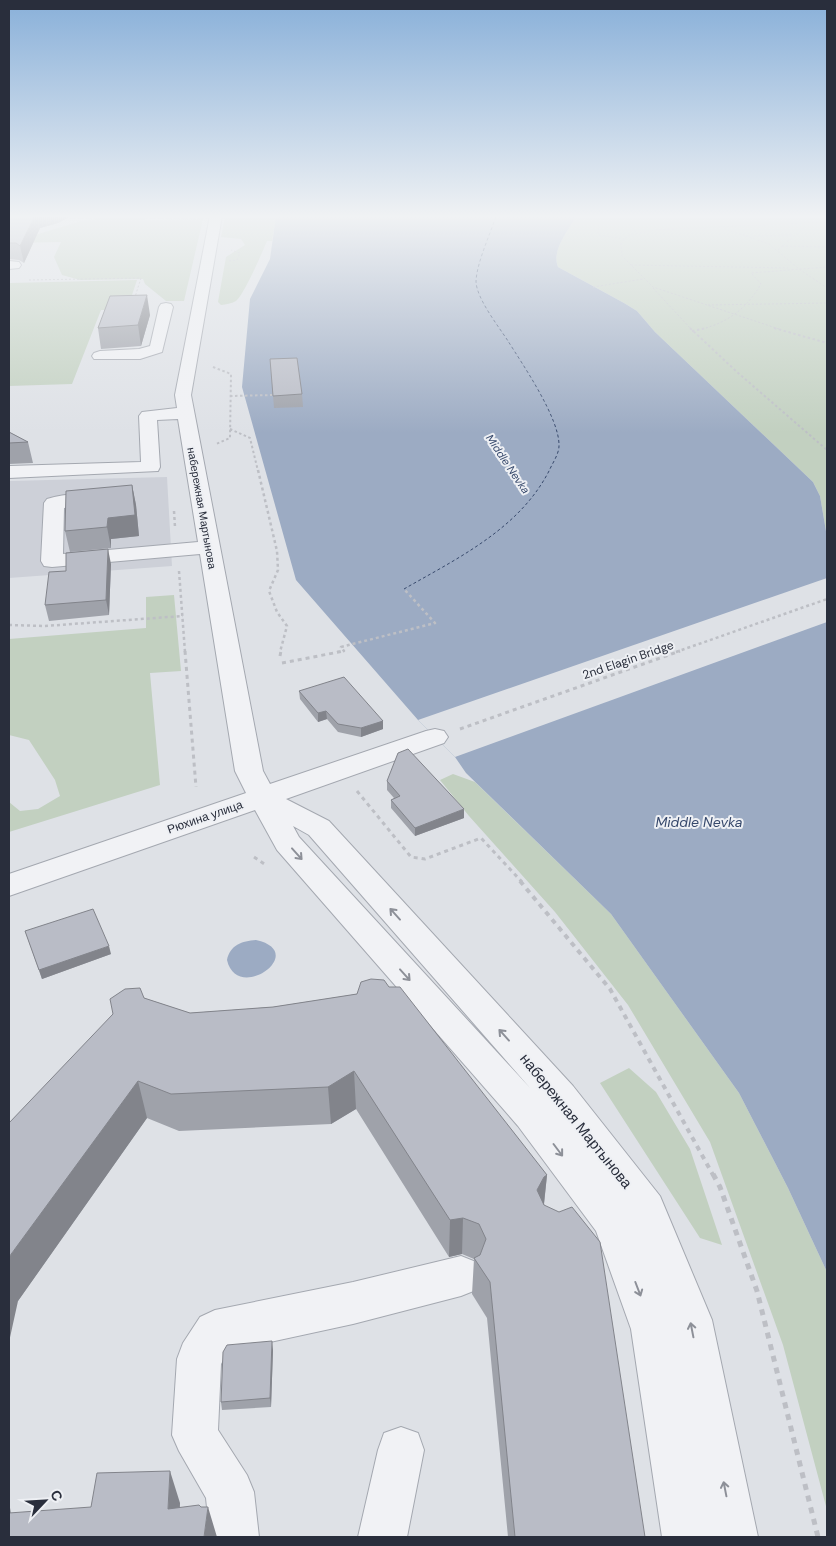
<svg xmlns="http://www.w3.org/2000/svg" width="836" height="1546" font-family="'DM Sans',sans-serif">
	<rect width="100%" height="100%" fill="#dee1e6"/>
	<path fill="#cdd0d8" d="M167,477L172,566L9,578V481Z"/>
	<path fill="#c2d0c0" d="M129,216H145V220L203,219L184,301H166L145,284L143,279L80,280L62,275L54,257L61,242L9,243L84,220Z
		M225,216H276L272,241H267C262,253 244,295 236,301C231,304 226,304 221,305L218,302L226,257L245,245L241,239L221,237Z
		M576,216H827V537L820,496L813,482L655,332L637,311L624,303L558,267C551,250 568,232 576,216Z
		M137,280L127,310H101L72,384L9,386V283Z
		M174,595L181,671L150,673L160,785L9,832V802L20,811L38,809L60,796L55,780L29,740L9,735V639L146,628V597Z
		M453,774L475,782L611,914L739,1093L788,1188L827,1272V1510L783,1345L710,1142L628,1005L555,912L469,816L440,780Z
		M629,1068L656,1092L690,1149L722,1245L700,1238L600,1083Z"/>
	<path fill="#9cabc3" d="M276,216H576C568,232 551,250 558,267L624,303L637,311L655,332L813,482L820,496L827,537V1272L788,1188L739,1093L611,914L466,773L455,757L418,720L296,580L242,387L250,299L270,259Z
		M256,940C310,952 237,1004 227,960C230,945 242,941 256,940Z"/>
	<path fill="#dee1e6" d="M827,578V622L455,757L418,720Z"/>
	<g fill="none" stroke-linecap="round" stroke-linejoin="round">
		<path stroke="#37496c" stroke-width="1" stroke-dasharray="3 2.5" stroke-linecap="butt" d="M404,589C458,558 519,529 549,471C552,464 559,454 559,446C560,419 523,365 508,341C499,327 476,298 476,281C477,262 490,235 496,216"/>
		<defs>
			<path id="minor" d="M210,216H222L191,395L263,771L270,784L426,731L435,729L444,731L448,737L444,743L286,799L329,821L573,1086L660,1196L712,1320L758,1537H662L631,1329L596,1231L518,1126L277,850L255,810L9,896V874L246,793L235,771L200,554L52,567L44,566L41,561L44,503L47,499C61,495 79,492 93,496L96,500L93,504L64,508L63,554L198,542L178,419L157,420L160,467L158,471L9,478V466L141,462L139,416L142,412L177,408L175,395ZM293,826L309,835L531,1089L299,837Z
				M9,261L19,262L21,265L19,268L9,269Z
				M166,303L171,304L173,307L162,352L140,359H94L92,356L94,353L100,351L139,349L150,346L159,307L161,304Z
				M461,1256L476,1262L482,1276L476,1290L461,1296L353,1324L228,1351L221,1364L218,1430L247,1475L254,1492L259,1537H210L206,1498L179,1451L172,1435L177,1359L183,1343L200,1317L215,1310L353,1282Z
				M401,1427L418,1433L424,1450L407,1537H358L378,1450L384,1433Z"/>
		</defs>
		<use href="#minor" stroke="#a4a8b0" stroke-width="2"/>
		<path stroke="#bdbfc5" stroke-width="1" stroke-dasharray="2 2" stroke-linecap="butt" d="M599,216L598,235L624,239
			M628,216L629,223L636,233
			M721,226L726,230L748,236
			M746,236L769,244L799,269L827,288
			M754,236L794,235
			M782,246L827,247
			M778,250L801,230L805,224
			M229,261L237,260L240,253L231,250
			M631,265L788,268
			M29,280L141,278L135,297
			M593,287L643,279
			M653,288L691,329
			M708,305L827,303
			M702,329C729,322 747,308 761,284L751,273L827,267
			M779,329L653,287L622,256L621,243L629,235L654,230L827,222"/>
		<path stroke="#bdbfc5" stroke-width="2" stroke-dasharray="2.5 2.5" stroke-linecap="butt" d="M690,328L737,372L827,450
			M774,328L827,343
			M692,331L707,328
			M213,367L231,374L230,438L216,444
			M230,396L273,395
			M230,429L250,438L258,471"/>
		<path stroke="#bdbfc5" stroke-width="2.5" stroke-dasharray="3 3" stroke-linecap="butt" d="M258,470L277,551L278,570L269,591L277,612L287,626L280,652
			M174,511L175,527
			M179,571L185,652
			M9,625L45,626L183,616
			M337,652L344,651L341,647L435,623L404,589
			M676,652L827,599"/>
		<path stroke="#bdbfc5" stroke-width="3" stroke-dasharray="4 4" stroke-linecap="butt" d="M185,651L196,787
			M280,656L281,651
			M282,663L344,651
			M460,729L680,651
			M357,791L411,857L425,859L481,838L522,882
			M254,857L266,865"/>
		<path stroke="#bdbfc5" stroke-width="4" stroke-dasharray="5 5" stroke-linecap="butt" d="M520,881L610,989L713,1175"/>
		<path stroke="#bdbfc5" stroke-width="5" stroke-dasharray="6 6" stroke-linecap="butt" d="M713,1174L720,1187L757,1291L818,1537"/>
		<use href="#minor" fill="#f1f2f5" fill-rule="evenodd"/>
	</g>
	<path fill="#9fa2aa" d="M9,216L58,223L40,228L24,263L19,260L9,259V260Z
		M150,315L141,346L101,349L98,328Z
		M270,359L302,394L303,407L274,408Z
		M9,432L28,442L33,463L9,464Z
		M132,485L136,505L139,536L111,539V548L70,552L65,531Z
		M111,564L109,615L49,621L45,605L66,571Z
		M299,691L383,721V729L361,737L338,732L327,719L318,722L300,699Z
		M387,781L464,818L415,836L391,808V800L394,798L387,790Z
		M25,931L111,954L42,979Z
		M389,987L547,1175L544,1205L645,1537H508L487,1318L472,1294L474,1259L462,1254L449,1257L356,1109L331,1124L179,1131L147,1118L18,1301L9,1123L144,998L190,1013L273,1007L357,994Z
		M273,1350L271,1407L222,1410L221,1402Z"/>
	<path fill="#82848b" d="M35,216H71L58,223L40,228L24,263L20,246Z
		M147,295L150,315L141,346L138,325Z
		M132,485L136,505L139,536L111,539V548L107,527L108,518Z
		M108,549L111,564L109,615L106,600Z
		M326,711L327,719L318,722V713Z
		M383,721V729L361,737V728Z
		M464,809V818L415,836V828Z
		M109,946L111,954L42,979L39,970Z
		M354,1071L356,1109L331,1124L328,1087Z
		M138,1081L147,1118L18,1301L9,1342V1257Z
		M547,1175L543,1212L537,1190L544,1177Z
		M463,1218L462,1254L449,1257L450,1220Z
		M272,1341L273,1350L271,1407L270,1398Z
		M170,1471L180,1503L179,1537L168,1509Z
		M9,1502L15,1537L9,1531Z
		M208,1507L217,1537H204Z"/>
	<path fill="#b9bcc6" stroke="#82848b" d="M9,216H35L20,246L16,243H9Z
		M147,295L138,325L98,328L110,296Z
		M297,358L302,394L273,396L270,359Z
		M9,432L28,442L9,443Z
		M132,485L135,515L108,518L107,527L65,531L66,491Z
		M108,549L106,600L45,605L49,572L66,571V553Z
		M344,677L383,721L361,728L338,724L326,711L318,713L299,691Z
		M408,749L464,809L415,828L391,800L400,796L387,781L398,753Z
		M93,909L109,946L39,970L25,931Z
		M371,979L384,980L389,987H400L547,1175L544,1177L537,1190L544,1205L559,1212L572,1207L600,1242L645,1537H515L490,1282L474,1258L480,1255L486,1239L479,1224L463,1218L450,1220L354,1071L328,1087L171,1094L138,1081L9,1257V1123L113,1014L110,999L125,989L140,988L144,998L190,1013L273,1007L357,994L361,982Z
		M272,1341L270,1398L221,1402L223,1352L227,1345Z
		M170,1471L168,1509L199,1505L201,1507H208L204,1537H9V1513L91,1507L97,1473Z"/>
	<defs><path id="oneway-shaft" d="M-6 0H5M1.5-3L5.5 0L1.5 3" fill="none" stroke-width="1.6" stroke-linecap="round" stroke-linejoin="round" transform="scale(1.25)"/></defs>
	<g stroke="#8d9098">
		<use href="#oneway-shaft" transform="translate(297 854) rotate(48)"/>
		<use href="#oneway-shaft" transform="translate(395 914) rotate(-132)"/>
		<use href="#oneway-shaft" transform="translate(405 975) rotate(48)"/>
		<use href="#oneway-shaft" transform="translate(504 1035) rotate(-132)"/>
		<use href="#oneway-shaft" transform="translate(558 1150) rotate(53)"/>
		<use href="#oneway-shaft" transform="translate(638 1289) rotate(69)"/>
		<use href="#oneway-shaft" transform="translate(692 1330) rotate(-101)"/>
		<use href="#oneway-shaft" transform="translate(725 1489) rotate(-101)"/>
	</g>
	<linearGradient id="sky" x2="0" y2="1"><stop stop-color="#89b0d9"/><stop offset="0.5" stop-color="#f0f2f4"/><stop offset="1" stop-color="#f0f2f4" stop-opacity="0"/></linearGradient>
	<rect width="836" height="433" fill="url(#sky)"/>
	<g text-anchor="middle" stroke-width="4" stroke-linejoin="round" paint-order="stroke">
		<g font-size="11" font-style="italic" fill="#37496c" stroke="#eef0f4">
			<text transform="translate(508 464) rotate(56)" y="4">Middle Nevka</text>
		</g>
		<g font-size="11" fill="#292e3c" stroke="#eef0f4">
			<text transform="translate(202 508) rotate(80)" y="4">набережная Мартынова</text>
		</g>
		<g font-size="12" fill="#292e3c" stroke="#eef0f4">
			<text transform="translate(628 660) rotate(-19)" y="4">2nd Elagin Bridge</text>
			<text transform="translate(205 817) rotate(-19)" y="4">Рюхина улица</text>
		</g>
		<g font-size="14" font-style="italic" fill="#37496c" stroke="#eef0f4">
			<text x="699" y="827">Middle Nevka</text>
		</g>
		<g font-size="15" fill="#292e3c" stroke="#eef0f4">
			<text transform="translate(576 1121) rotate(51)" y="5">набережная Мартынова</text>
		</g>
	</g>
	<rect width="836" height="1546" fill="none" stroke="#292e3c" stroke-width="20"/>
	<g transform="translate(45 1501) rotate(65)" stroke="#eef0f4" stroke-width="4" paint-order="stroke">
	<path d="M0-4L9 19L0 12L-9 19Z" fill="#292e3c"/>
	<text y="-8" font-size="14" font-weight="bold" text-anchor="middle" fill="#292e3c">С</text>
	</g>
</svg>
